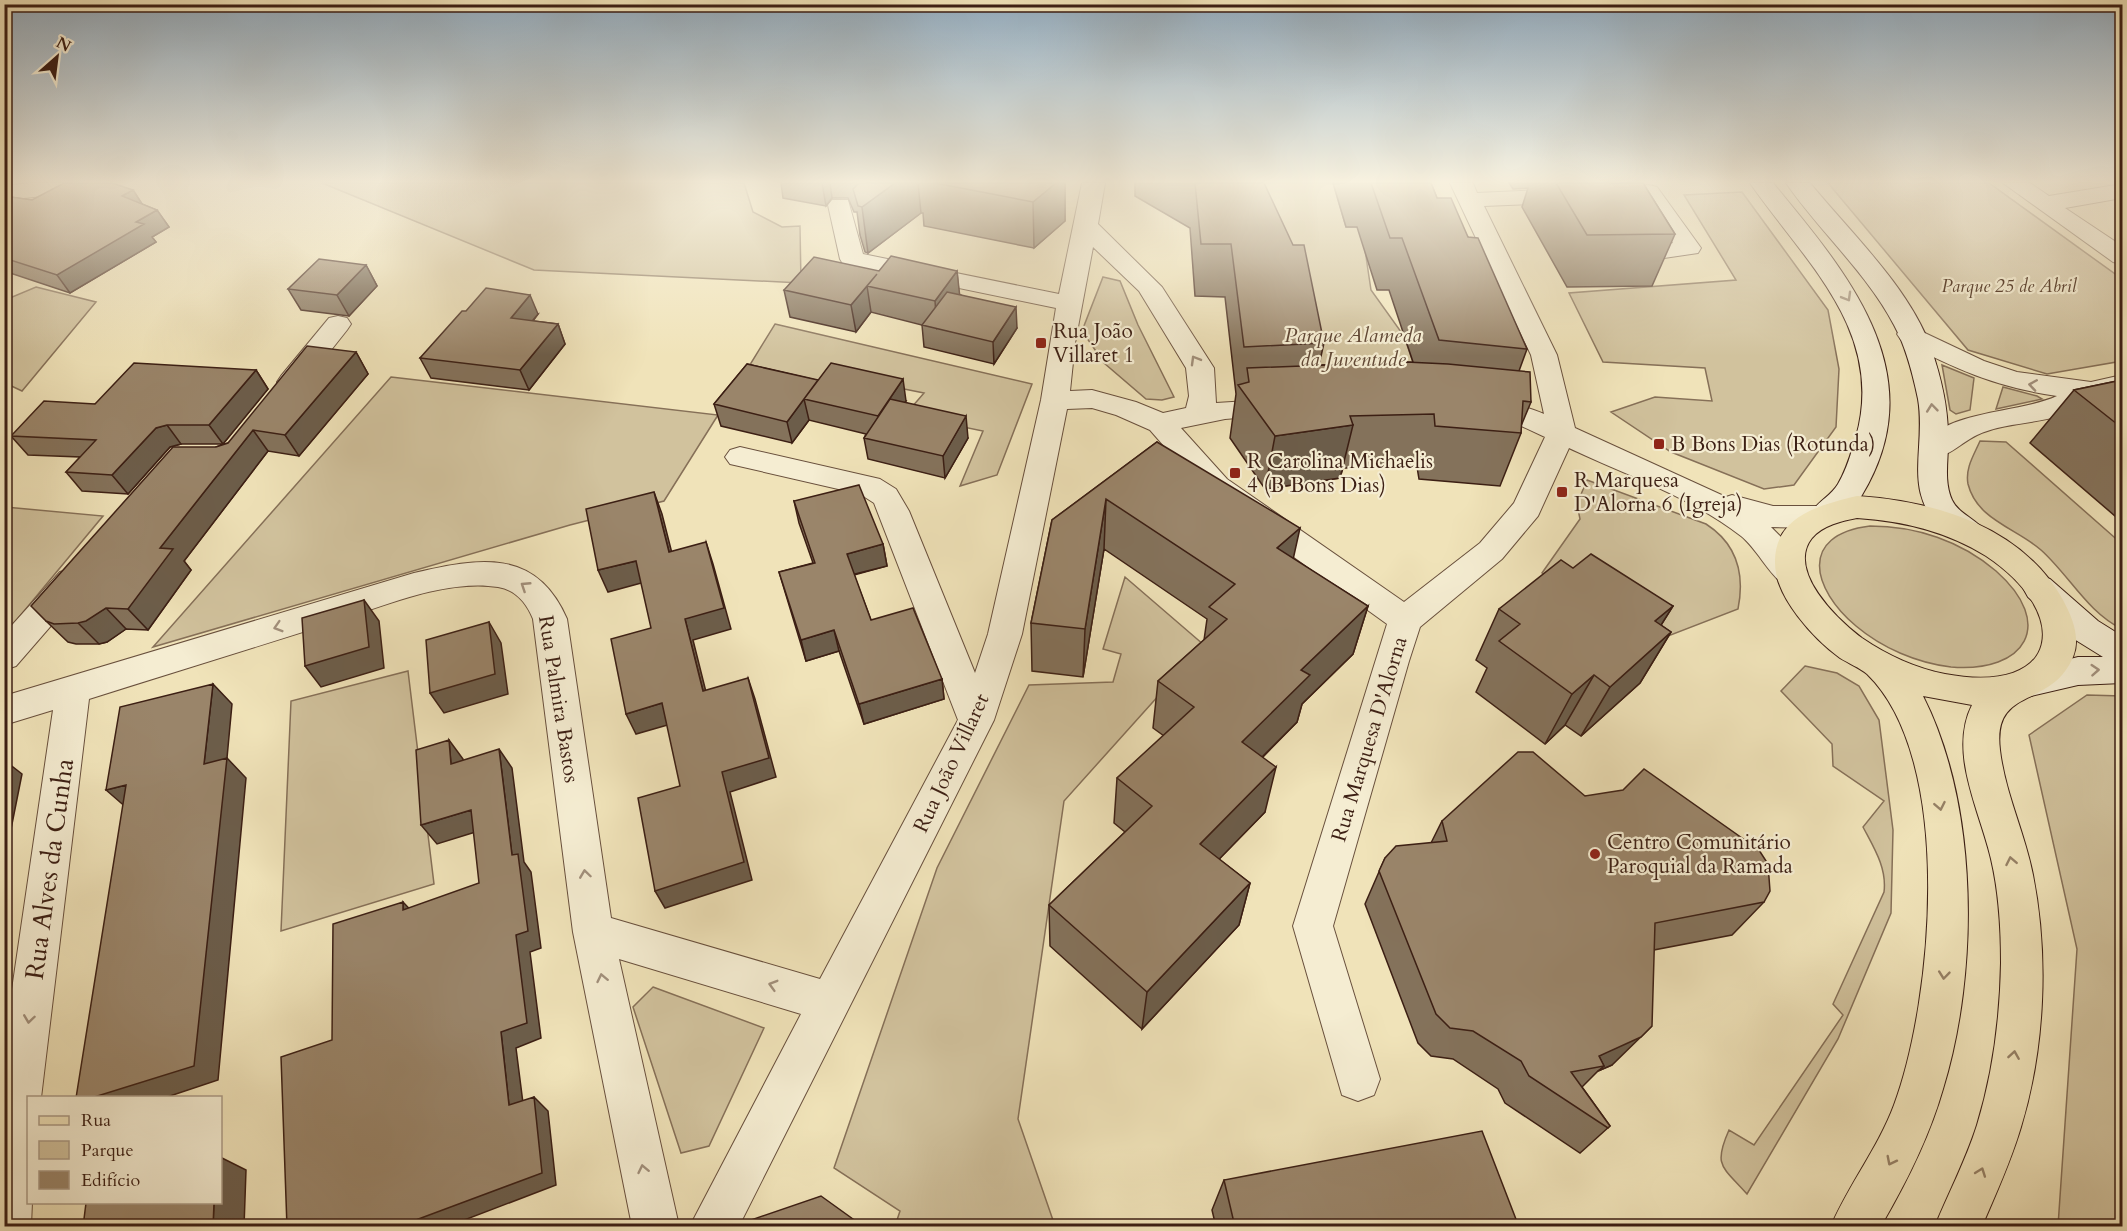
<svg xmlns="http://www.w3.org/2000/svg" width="2127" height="1231" font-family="Cardo,serif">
	<rect width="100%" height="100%" fill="#f0e3b9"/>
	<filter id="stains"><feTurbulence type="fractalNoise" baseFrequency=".00333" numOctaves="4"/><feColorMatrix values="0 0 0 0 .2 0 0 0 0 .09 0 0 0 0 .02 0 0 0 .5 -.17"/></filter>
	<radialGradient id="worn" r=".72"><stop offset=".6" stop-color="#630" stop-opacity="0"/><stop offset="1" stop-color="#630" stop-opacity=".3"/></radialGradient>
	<path fill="#d1c29d" stroke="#867058" stroke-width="1.5" d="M322,183H744L753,212L782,227L800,226L801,283L534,270Z
		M1201,183H1333L1346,227H1415L1365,250L1371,290L1404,336L1420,383L1313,395Z
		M1828,183H1989L2122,279V361L2047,374L1968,350Z
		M1742,192L1828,310L1839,369L1836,427L1794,485L1764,489L1671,452L1611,412L1655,397L1712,401L1705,368L1603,362L1569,293L1736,280L1684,195Z
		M1103,277L1120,281L1138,325L1174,397L1162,400L1146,399L1104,363L1082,331Z
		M36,287L96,302L22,391L5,383V300Z
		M775,324L1032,384L997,475L960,486L983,431L905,415L924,393L835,375L817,392L740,381Z
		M1942,365L1974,378L1970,410L1956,414L1950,410Z
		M391,377L718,415L664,501L570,525L153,647Z
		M2003,387L2037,396L2042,399L1996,409Z
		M1980,441L2006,442L2122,544V629C2088,613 2069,575 2041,550C2016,528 1977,520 1968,484C1965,468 1974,455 1980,441Z
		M1587,480L1706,524C1737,544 1745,574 1738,609L1650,643L1567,595L1542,573L1580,519L1577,504Z
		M5,507L103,516L5,634Z
		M1870,526C1916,526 1961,541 1996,571C2056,624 2026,673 1951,667C1917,663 1882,648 1856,626C1812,589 1798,535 1870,526Z
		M1125,577L1204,645L1064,801L1018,1119L1055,1226H895L900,1211L834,1168L937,868L1029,685L1113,682L1121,654L1103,649Z
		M1805,666L1837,673L1859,686L1879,720L1893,830L1891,913L1838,1039L1747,1194C1722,1166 1713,1166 1729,1130L1754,1145L1843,1015L1833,1004L1884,892C1887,868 1874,848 1863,827L1884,801L1833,766L1832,744L1781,691Z
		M408,671L434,884L281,931L291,701Z
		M2087,695L2122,696V1226H2058L2077,949L2029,735Z
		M653,987L764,1028L709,1146L681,1153L633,1007Z"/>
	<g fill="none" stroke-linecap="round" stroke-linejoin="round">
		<defs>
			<path id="street" d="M30,183H72L74,187L71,192L63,194L4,200V186Z
				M1082,183H1105L1098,224L1162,287L1214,368L1216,403L1278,399L1288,402L1292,408L1288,414L1225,419L1181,428L1227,479L1404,602L1480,543L1514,503L1545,437L1517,424L1469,416L1465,409L1469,402C1491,397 1523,405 1544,414L1531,355L1450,183H1473L1477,193L1649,185L1657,187L1701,248L1698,253L1664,258L1655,256L1652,251L1655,246L1673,243L1642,199L1484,206L1557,355L1575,428L1726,497L1732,495L1773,506H1818L1829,509L1833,517L1829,525L1818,528L1771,527L1782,538L1807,572L1802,580C1795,583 1788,585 1780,581C1769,573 1755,547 1741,536C1691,497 1626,475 1569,448L1538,516L1502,559L1420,627L1409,661L1333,926L1380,1079L1374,1095L1358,1101L1342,1095L1293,926L1387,624L1205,493L1150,430L1116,415L1092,408L1067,409L1022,634L994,720L739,1226H690L801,1014L619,959L679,1226H632L573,932L533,619C527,604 516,590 498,587C445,578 376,609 325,625C247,650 168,674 89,699L41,1098H28V1202H32L31,1226H4V1044L53,710L4,725V696L414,573C478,558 536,547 567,619L611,918L820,979L958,720L874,503L860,494L730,464L725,457L730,450L740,447L880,479L896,489L909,511L975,673L988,634L1041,400L1056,308L843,264L840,259L828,205L832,200H848L863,254L1059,294ZM1093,247L1139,291L1186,368L1189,396L1186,408L1163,413L1136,402L1092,390L1070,391L1075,343Z
				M2003,183H2030L2049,196L2122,184V198L2065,208L2122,246V264L2113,262Z
				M338,316L347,318L351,324L347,330L301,388L291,391L281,388L277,382L281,376L329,318Z
				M1910,326L1984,361L2017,372L2091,382L2122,375V393C2101,398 2083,409 2062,415C2035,424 2002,423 1977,435C1958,444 1946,462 1924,456L1919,449C1944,409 2018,414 2057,396C1999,388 1951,368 1901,340L1897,334L1901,328Z
				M71,569L82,572L87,581L82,590L16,666L4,670V634L60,572Z"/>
			<path id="secondary" d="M1750,183H1773C1848,274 1935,374 1862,495C1851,512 1837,527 1815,521L1811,513C1818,501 1831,496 1838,484C1847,469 1851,453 1856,437C1886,331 1804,261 1750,183Z
				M1786,183H1810C1850,232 1909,287 1931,348C1941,377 1948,406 1948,436C1949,457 1943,480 1952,500C1959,515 1978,519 1987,534L1982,542C1968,546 1961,542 1949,534C1899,497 1927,450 1918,399C1913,375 1906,347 1894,325C1866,272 1820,232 1786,183Z
				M2039,576L2050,579L2098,621L2122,636V683L2078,685L2027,697L2015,693L2010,683L2015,673L2078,657H2103L2074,639L2028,597L2023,588L2028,579Z"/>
			<path id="primary" d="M1857,496C1936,501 2022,527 2063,600C2072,617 2081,637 2073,657C2051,710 1992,685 2000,750C2005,793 2025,833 2033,875C2049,956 2045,1048 2021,1127C2011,1161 1996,1194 1982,1226H1935C1949,1192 1966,1160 1977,1125C1993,1073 2000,1017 2001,963C2001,929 1999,893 1991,859C1980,811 1948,753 1972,705L1923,696C1979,807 1979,972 1943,1089C1929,1138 1906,1183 1881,1226H1831C1849,1184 1878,1148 1894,1105C1933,1000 1955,759 1867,674C1860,668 1848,663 1840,658C1814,639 1775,597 1775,563C1774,516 1820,505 1857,496ZM1857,518C1903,521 1946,531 1986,556C2072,613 2062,696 1945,674C1915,668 1887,655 1862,638C1838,620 1786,571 1812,538C1823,525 1842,521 1857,518Z"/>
		</defs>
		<use href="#street" stroke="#69503d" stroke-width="2"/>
		<use href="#secondary" stroke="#3c1f14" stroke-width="2"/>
		<use href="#primary" stroke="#3c1f14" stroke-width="2"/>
		<use href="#street" fill="#f5edd2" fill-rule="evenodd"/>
		<use href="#secondary" fill="#f5edd2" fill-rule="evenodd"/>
		<use href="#primary" fill="#f0e3b9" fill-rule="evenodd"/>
	</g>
	<path fill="#84725b" stroke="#3c1f14" stroke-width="1.5" d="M781,183H1065V221L1034,248L924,226L923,213H921L868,253L865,252L860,235L857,212H854L848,198H832L826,206L783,198Z
		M1135,183H1264L1324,343L1319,365L1413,362L1389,290H1377L1357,227H1346L1333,183H1431L1437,198L1468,237L1527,349L1519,371L1531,402L1521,426V433L1500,486L1419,479L1417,467L1343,468L1340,478L1265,489L1230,438L1236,394L1225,297L1195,296L1190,228L1135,196Z
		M1509,183H1643L1675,234L1652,286L1567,287L1522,207L1528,188L1513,189Z
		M133,190L142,204L157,210L169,227L152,237L156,242L70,293L4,271V196L32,200Z
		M366,265L377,286L349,316L301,310L288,289Z
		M879,271H957L959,294L1017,328L994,364L924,347L922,325L871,312L856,332L790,317L784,290Z
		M538,314L533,321L558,324L565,344L529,390L431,378L420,358Z
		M356,352L368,374L299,456L268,451L184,561L191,570L148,630L126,629L107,642L99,644H76L68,642L46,621L216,447L228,443Z
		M747,364L906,401L905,402L968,438L945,478L868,459L864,438L866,434L809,420L792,443L721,426L714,404Z
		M256,370L268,389L223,444H181L170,447L128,494L82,491L66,472L80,457L28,455L11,436L95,404Z
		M2122,380V522L2030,443L2074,390Z
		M1157,442L1293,559L1368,606L1353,654L1302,704L1297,722L1263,757L1265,812L1219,859L1250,883L1239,925L1142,1029L1050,946L1049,905L1125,832L1114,823L1117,778L1164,736L1153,728L1158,681L1204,640L1207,619L1104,549L1083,677L1032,671L1031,623L1052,520Z
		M794,501L883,544L887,566L854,575L871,620L942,679L944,699L864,724L839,651L806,661L779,572L813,563L799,523Z
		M1573,568L1673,606L1661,625L1671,632L1640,683L1581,736L1565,725L1545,744L1476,692L1487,668L1476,660L1499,609Z
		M1585,796L1764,902L1732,935L1654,950L1612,1065L1598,1071L1582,1087L1610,1126L1580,1153L1505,1103L1498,1089L1453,1059L1431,1056L1418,1043L1365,904L1385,858L1431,843L1442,821Z
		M1224,1180L1519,1227H1216L1212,1210Z"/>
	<path fill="#6c5d4a" stroke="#3c1f14" stroke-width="1.5" d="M822,183H830L832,198L826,206Z
		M895,183H918L921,213L868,253L862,207Z
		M1056,183H1065V221L1034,248L1033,202Z
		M133,190L144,207L122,196Z
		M157,210L169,227L152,237L156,242L70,293L57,275L136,222Z
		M366,265L377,286L349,316L337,295Z
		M957,271L960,298L937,328L935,301Z
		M867,286L871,312L856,332L851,305Z
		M530,295L538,314L519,337L511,318Z
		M1016,307L1017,328L994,364L993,342Z
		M558,324L565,344L529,390L520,370Z
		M356,352L368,374L299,456L285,435Z
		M256,370L268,389L223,444L209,425Z
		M903,379L906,401L881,438L878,416Z
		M818,380L804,399L809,420L792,443L787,422Z
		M966,416L968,438L945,478L943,456Z
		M167,425L181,444L170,447L128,494L112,475L156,428Z
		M1353,425L1340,478L1265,489L1275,436Z
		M253,430L268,451L184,561L191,570L148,630L128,609L160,548Z
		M654,492L662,514L677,573L669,552Z
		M1106,499L1104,549L1083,677L1085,629Z
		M1300,528L1289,578L1277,548Z
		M706,542L713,564L731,629L693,640L711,712L703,691L685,619Z
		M883,544L887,566L851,575L847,554Z
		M636,561L645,582L608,592L598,570Z
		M364,600L379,621L384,668L321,687L305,666Z
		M1368,606L1353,654L1302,704L1297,722L1232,787L1242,742L1301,670Z
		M1673,606L1641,657L1655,621Z
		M106,608L126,629L107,642L99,644L78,623Z
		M489,622L501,643L508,694L444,713L430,693Z
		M834,630L839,651L806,661L801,640Z
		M1671,632L1640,683L1581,736L1610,687Z
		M1594,675L1565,725L1545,744L1572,694Z
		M748,678L755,699L776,777L730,792L752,880L665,908L655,891L722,772Z
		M942,679L944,699L864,724L859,704Z
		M213,684L232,704L227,758L246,778L218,1080L164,1098H91L204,764Z
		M662,703L671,724L636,734L626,714Z
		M449,740L463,759L465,783L451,764Z
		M499,749L512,768L524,862L531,872L541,948L530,952L541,1038L516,1048L525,1119L509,1105L501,1032L516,935L512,855Z
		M4,760L22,774L4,864Z
		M1276,767L1265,812L1192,887L1200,844Z
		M126,785L128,809L106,790Z
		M471,810L485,829L437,844L421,825Z
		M1250,883L1239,925L1142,1029L1147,992Z
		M403,902L419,919L403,910Z
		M1652,1026L1612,1065L1598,1071L1604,1066L1599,1056Z
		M534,1097L548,1111L556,1185L446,1227H397Z
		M220,1157L246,1170L244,1227H213L214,1203H220Z"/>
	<path fill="#9a856a" stroke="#3c1f14" stroke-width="1.5" d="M64,183H112L133,190L122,196L157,210L136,222L144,224L57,275L4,258V196L32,200Z
		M859,183H895L862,207L858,206L853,189Z
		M935,183H1056L1033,202Z
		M1195,183H1264L1293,245H1304L1324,343L1244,347L1231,244H1201Z
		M1371,183H1431L1437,198H1451L1468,237L1478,238L1527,349L1439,340L1402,238H1390Z
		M1556,183H1643L1675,234L1587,235Z
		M891,256L957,271L935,301L867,286L877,274L851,305L784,290L814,257L879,271Z
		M319,259L366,265L337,295L288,289Z
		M486,288L530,295L511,318L558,324L520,370L420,358L462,311H466Z
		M947,292L1016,307L993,342L922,325Z
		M307,346L356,352L285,435L253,430L160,548L173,549L128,609L106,608L86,621L78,623L54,624L46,621L31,606L173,447H216L228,443Z
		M1406,362L1448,364L1530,372L1531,402L1523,401L1521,433L1435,426L1434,414L1350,416L1353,425L1275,436L1238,385L1249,382L1247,368Z
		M134,363L256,370L209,425H167L156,428L112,475L66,472L96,440L11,436L44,401L95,404Z
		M831,363L903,379L878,416L804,399Z
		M747,364L818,380L787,422L714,404Z
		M2122,380V428L2074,390Z
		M890,399L966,416L943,456L864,438Z
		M1157,442L1300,528L1277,548L1368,606L1301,670L1310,675L1242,742L1276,767L1200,844L1250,883L1147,992L1049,905L1152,806L1117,778L1194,707L1158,681L1227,619L1209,607L1235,584L1106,499L1085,629L1031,623L1052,520Z
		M859,485L883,544L847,554L871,620L913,608L942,679L859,704L834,630L801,640L779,572L815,563L794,501Z
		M654,492L669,552L706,542L724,608L685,619L703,691L748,678L769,758L722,772L744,862L655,891L638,798L680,786L662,703L626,714L611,639L651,628L636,561L598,570L586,509Z
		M1591,554L1673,606L1655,621L1671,632L1610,687L1594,675L1572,694L1499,641L1520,624L1499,609L1561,560L1573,568Z
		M364,600L369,647L305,666L302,618Z
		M489,622L495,674L430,693L426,640Z
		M213,684L204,764L227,758L194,1066L91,1098H76L126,785L106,790L120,707Z
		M449,740L451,764L499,749L512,855L518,854L528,931L516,935L527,1023L501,1032L509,1105L534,1097L542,1173L397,1227H287L281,1057L332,1040L333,924L403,902V910L479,883L471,810L421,825L416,750Z
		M1518,752H1533L1585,796L1623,790L1644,769L1759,850L1768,864L1770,891L1764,902L1655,923L1652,1026L1641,1037L1599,1056L1604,1066L1571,1072L1610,1126L1608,1128L1529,1076L1521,1061L1473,1031L1450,1028L1436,1014L1379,871L1385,858L1396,846L1447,841L1442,821Z
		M1482,1131L1519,1227H1235L1224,1180Z
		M821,1196L864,1227H745L748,1221Z
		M86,1203H214L213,1227H83Z"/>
	<defs><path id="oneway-chevron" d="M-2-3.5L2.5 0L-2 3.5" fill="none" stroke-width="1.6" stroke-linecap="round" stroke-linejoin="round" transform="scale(1.5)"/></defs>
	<g stroke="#a2907c">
		<use href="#oneway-chevron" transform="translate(1847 297) rotate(60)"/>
		<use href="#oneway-chevron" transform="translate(1195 360) rotate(-120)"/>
		<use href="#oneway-chevron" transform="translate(2033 385) rotate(-171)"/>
		<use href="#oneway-chevron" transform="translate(1932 408) rotate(-96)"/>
		<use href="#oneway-chevron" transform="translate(525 586) rotate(-147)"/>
		<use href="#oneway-chevron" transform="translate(278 627) rotate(163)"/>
		<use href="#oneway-chevron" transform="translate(2095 670) rotate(-4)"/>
		<use href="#oneway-chevron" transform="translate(585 874) rotate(-98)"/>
		<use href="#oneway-chevron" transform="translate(602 978) rotate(-102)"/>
		<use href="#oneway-chevron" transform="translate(773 985) rotate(-164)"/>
		<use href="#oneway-chevron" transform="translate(29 1019) rotate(98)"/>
		<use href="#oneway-chevron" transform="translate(643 1169) rotate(-102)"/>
	</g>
	<g stroke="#968166">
		<use href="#oneway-chevron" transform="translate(1940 806) rotate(79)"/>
		<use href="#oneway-chevron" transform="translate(2011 861) rotate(-101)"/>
		<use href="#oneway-chevron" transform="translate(1944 975) rotate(96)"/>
		<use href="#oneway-chevron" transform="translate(2014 1055) rotate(-81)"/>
		<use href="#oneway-chevron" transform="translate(1891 1161) rotate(117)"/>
		<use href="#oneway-chevron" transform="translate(1981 1172) rotate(-70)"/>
	</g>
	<linearGradient id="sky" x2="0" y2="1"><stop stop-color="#93acbf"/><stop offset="0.51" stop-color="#f8f2e0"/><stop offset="1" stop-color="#f8f2e0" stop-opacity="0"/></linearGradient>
	<rect width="2127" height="356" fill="url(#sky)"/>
	<g fill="#8f2418" stroke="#f5edd2" stroke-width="2">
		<rect x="1035" y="337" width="12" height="12" rx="3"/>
		<rect x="1653" y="438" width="12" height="12" rx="3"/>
		<rect x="1229" y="467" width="12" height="12" rx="3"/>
		<rect x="1556" y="486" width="12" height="12" rx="3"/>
		<circle cx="1595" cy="854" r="6"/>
	</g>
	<g text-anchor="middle" stroke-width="4.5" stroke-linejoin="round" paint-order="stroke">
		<g font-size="18" font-style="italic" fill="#614836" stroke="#f5edd2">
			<text x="2009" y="292">Parque 25 de Abril</text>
		</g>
		<g font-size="21" fill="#3c1f14" stroke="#f5edd2" text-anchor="start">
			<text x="1053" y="338">Rua João<tspan x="1053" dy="24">Villaret 1</tspan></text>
			<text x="1671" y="451">B Bons Dias (Rotunda)</text>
			<text x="1247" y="468">R Carolina Michaelis<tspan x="1247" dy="24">4 (B Bons Dias)</tspan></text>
			<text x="1574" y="487">R Marquesa<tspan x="1574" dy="24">D'Alorna 6 (Igreja)</tspan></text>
			<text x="1607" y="849">Centro Comunitário<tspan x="1607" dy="24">Paroquial da Ramada</tspan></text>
		</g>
		<g font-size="21" font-style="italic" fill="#614836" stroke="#f5edd2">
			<text x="1353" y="342">Parque Alameda<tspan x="1353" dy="24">da Juventude</tspan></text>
		</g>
		<g font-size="21" fill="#3c1f14" stroke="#f5edd2">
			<text transform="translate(559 699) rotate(81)" y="7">Rua Palmira Bastos</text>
			<text transform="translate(1369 739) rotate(-73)" y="7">Rua Marquesa D'Alorna</text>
			<text transform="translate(951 763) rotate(-65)" y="7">Rua João Villaret</text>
		</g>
		<g font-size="26" fill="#3c1f14" stroke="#f5edd2">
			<text transform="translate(49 869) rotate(-82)" y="9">Rua Alves da Cunha</text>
		</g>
	</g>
	<rect width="2127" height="1231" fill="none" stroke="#f0e3b9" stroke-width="24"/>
	<rect x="6" y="6" width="2115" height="1219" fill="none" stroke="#3c1f14" stroke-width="3"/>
	<rect x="12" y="12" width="2103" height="1207" fill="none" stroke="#3c1f14" stroke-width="1.5"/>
	<rect x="27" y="1096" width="195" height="108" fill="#f5edd2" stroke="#ab9b86" stroke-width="1.5"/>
	<rect x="39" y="1116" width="30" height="9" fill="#f0e3b9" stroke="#ab9b86" stroke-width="1.5"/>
	<text x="81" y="1126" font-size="18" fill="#3c1f14">Rua</text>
	<rect x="39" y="1141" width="30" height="18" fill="#d1c29d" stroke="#ab9b86" stroke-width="1.5"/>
	<text x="81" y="1156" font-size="18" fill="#3c1f14">Parque</text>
	<rect x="39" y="1171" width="30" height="18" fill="#9a856a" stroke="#ab9b86" stroke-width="1.5"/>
	<text x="81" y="1186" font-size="18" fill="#3c1f14">Edifício</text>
	<g transform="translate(57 57) rotate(28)" stroke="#f5edd2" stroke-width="4.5" paint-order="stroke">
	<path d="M0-4.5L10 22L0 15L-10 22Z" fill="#3c1f14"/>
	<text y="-9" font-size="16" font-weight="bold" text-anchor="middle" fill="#3c1f14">N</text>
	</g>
	<rect width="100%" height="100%" filter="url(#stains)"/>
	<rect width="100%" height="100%" fill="url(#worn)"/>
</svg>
